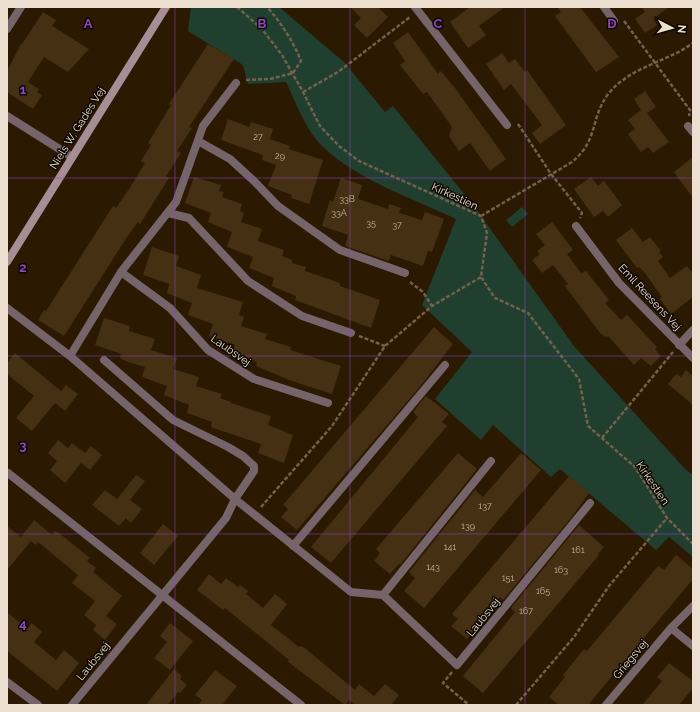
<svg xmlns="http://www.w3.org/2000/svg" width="700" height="712" font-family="Raleway,sans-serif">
	<rect width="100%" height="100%" fill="#2c1901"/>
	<path fill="#203f2f" d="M191,7H279L344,62L385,112L393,106L474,206L574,346L685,469L693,475V557L669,537L656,550L560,469L551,477L493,425L481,440L435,399L472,352L422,305L456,219C412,198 357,180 322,146C305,129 296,103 286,82L248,84L243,65L188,31Z
		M522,207L528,214L512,227L506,220Z"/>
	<path fill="#453013" d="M350,7H378L388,17L367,38L354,25L361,18Z
		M470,7H505L479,26L486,35L468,48L450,22Z
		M557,7H580L619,57L596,72L555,16L561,12Z
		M641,7H669L653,19L657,25L645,33L635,19L645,12Z
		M43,12L56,20L52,26L89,49L68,72L44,57L28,82L39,89L37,92L42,95L33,109L7,92V71L21,44H22Z
		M408,32L438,74L441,71L455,88L506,159L490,171L470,143L459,151L449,136L452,127L427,92L423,94L400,65L405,61L393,43Z
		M208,44L234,59L189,127L192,128L177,151L181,153L166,176L169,178L140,224L138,222L127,237L64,336L38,320L44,310L46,311L113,206L116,208L131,186L145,163L141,161L151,145L148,143L171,105L169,104Z
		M502,53L509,63L515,59L525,72L527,70L566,125L540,144L532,133L542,125L511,84L504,90L486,64Z
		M645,91L656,107L647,113L669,142L653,153L648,147L641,152L628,134L635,129L628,120L641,110L634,99Z
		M228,119L249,127L251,122L273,129L270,139L290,146L289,149L323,160L309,204L291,198L292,195L268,186L276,165L262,160L263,155L221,140Z
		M693,157V198L674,172Z
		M194,177L221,185L219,191L224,192L222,197L242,204L240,211L244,213L241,222L262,229L258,241L284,250L282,256L292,260V263L306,267L305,271L340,283V286L380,300L371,328L295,300L296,296L272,286L274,278L249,268L253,257L227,247L232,232L208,222L211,213L185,203Z
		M591,177L598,186L604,181L622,205L608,217L603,211L594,217L574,189Z
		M341,178L362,185L358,199L388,209L389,204L401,208L399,213L422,220L425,212L444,219L432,252L428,251L423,266L391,255L389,261L345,246L348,235L322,226L330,200L333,202Z
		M552,222L573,250L567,254L581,273L586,271L609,300L605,303L621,320L627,315L657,347L655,349L661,356L651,366L641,358L634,365L608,336L606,337L601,334L565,286L568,284L553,265L542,273L532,260L540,254L537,251L545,245L536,234Z
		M632,228L643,242L650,237L661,251L659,252L663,257L658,261L670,278L687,266L693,274V297L671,314L660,299L662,297L644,272L639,267L637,268L616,240Z
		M152,247L179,256L176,266L201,275L197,288L243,302L239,315L244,317L241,326L267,334L265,339L291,347L290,350L341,366L332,394L289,380L256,366L257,362L232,353L235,345L209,336L213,324L188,315L192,303L167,293L169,284L143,275Z
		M104,318L130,326L129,331L155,339L151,350L177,358L173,369L199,377L196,386L222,394L220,398L231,402V403L271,416L268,425L293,435L284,463L258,453L261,444L219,430L211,427L212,422L187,413L189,405L164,395L167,386L142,377L145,367L128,362L120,358L121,354L95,345Z
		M434,327L453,344L418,389L297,530L281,517L288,509L283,505Z
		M15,353L61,391L66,385L78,394L65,411L55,403L32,431L16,418L34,396L7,374V363Z
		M686,370L693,376V405L668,384L676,374L681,377Z
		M426,396L449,414L442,422L447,426L331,563L311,547L418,417L413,412Z
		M58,440L68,448L72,443L85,453L91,446L102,455L90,470L81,463L65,483L50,470L57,461L48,453Z
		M458,453L477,469L400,565L399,564L390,574L374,561L380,553L376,549Z
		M521,453L541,470L424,608L404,591L415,578L409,572L475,490L483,497Z
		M136,475L145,481L130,500L142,509L131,523L126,518L119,526L92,505L105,490L117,499Z
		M569,476L589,493L571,518L503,600L500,597L467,639L451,626L458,619L452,614Z
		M34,520L52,535L55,531L59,533L90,558L87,561L96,568L93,572L122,596L106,616L117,624L105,640L93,630L96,625L84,615L95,601L72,583L78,575L38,542L36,545L31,541L7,570V526L21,537Z
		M163,524L178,536L154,565L140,553Z
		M579,525L604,547L598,554L599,555L483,693L463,676L515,612L511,608Z
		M676,555L693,569V579L588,705H559L549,697L565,677L563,675L584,649L587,651L658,566L664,570Z
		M209,574L221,584L226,578L238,587L240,585L248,591L246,594L263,608L275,594L287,604L271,625L299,647L301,646L306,649L355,690L359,684L374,696L385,684L399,695L391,705H355L349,700L345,705L288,662L289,660L225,608L223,610L197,590Z
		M7,612L27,629L32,623L42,632L34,642L56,660L64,650L79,663L57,691L7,651Z
		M170,623L193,641L170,670L154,658L167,642L160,636Z
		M669,663L693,681V688L679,705H642L662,681L657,677Z
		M174,669L182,676L180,679L187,685L180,693L178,692L168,705H146Z
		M215,670L237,686L222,705H198L202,700L195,695Z"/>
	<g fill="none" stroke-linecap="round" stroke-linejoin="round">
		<path stroke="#72614c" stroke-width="2.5" stroke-dasharray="4 2" stroke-linecap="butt" d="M237,7L262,29L282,55L303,92L320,126L339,146L359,161L481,216L487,233L481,277L495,298L528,313L579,379L588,426L635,467L667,518L693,544
			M624,21L690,110L689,116
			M246,80L270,79L293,73L301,61C293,41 282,24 267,7
			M303,92L338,72L410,17
			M518,124L551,174L582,213L580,218
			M481,216L572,162C599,140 590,117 609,93C630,67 667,62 693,43
			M410,282L423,292L432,306
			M359,336L385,346
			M602,438L673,352
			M261,507L332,426L385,346L432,306L481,277
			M452,672L443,683L469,705
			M516,705L574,637L609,586L667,518"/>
		<path stroke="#75656a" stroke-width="8" d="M415,7L507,125
			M604,7L614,21
			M7,29L21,7
			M7,116L72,157
			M688,126L693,132
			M198,141L230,159L254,181L278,206L340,250L405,273
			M168,213L189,218L248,281L302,316L351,333
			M576,226L619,283L693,358
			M121,272L170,308L208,350L254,379L328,403
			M7,308L70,356L235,499L226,518L72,705
			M679,345L693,330
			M70,356L121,272L176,202L203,126L236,83
			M104,360L173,420L228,447L243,456L254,466V471L235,499L351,592L383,595L457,665L590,503
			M8,473L301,705
			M293,546L445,365
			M383,595L491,461
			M671,628L693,646
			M7,682L38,705
			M606,705L671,628L693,606"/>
		<path stroke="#a78d96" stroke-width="8" d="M7,262L166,7"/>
	</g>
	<path fill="none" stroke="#8c47c2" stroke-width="1" stroke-opacity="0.55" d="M175,7V705M350,7V705M525,7V705M7,178H693M7,356H693M7,534H693"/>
	<g text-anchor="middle" stroke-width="3" stroke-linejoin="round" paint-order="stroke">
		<g font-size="9" fill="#c2b3a1">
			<text x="258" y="140">27</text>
			<text x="280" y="159">29</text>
			<text x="347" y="202">33B</text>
			<text x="339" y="216">33A</text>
			<text x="371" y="226">35</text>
			<text x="397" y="228">37</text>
			<text x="485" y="509">137</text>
			<text x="468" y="529">139</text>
			<text x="450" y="550">141</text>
			<text x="578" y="553">161</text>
			<text x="433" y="570">143</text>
			<text x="561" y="573">163</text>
			<text x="508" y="581">151</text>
			<text x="543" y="594">165</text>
			<text x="526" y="614">167</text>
		</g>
		<g font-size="11" fill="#ecdfd0" stroke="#0e0701">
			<text transform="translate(77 128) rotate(-58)" y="4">Niels W. Gades Vej</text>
			<text transform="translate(455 196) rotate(25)" y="4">Kirkestien</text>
			<text transform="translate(650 297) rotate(47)" y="4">Emil Reesens Vej</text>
			<text transform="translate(231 350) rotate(35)" y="4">Laubsvej</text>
			<text transform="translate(653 483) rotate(56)" y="4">Kirkestien</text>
			<text transform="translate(483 617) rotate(-51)" y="4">Laubsvej</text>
			<text transform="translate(630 659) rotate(-50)" y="4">Griegsvej</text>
			<text transform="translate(93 661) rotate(-51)" y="4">Laubsvej</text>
		</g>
	</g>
	<g font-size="13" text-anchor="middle" font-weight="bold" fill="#8c47c2" stroke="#0e0701" stroke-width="3" stroke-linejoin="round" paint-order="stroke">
		<text x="88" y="28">A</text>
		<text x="262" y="28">B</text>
		<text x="438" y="28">C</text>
		<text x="612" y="28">D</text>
		<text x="23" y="94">1</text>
		<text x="23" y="272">2</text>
		<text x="23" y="450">3</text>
		<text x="23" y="628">4</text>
	</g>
	<rect width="700" height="712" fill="none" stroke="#ecdfd0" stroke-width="16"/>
	<g transform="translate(672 28) rotate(96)" stroke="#0e0701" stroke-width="3" paint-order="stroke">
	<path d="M0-3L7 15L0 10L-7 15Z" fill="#ecdfd0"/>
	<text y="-6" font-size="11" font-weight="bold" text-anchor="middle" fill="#ecdfd0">N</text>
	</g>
</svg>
